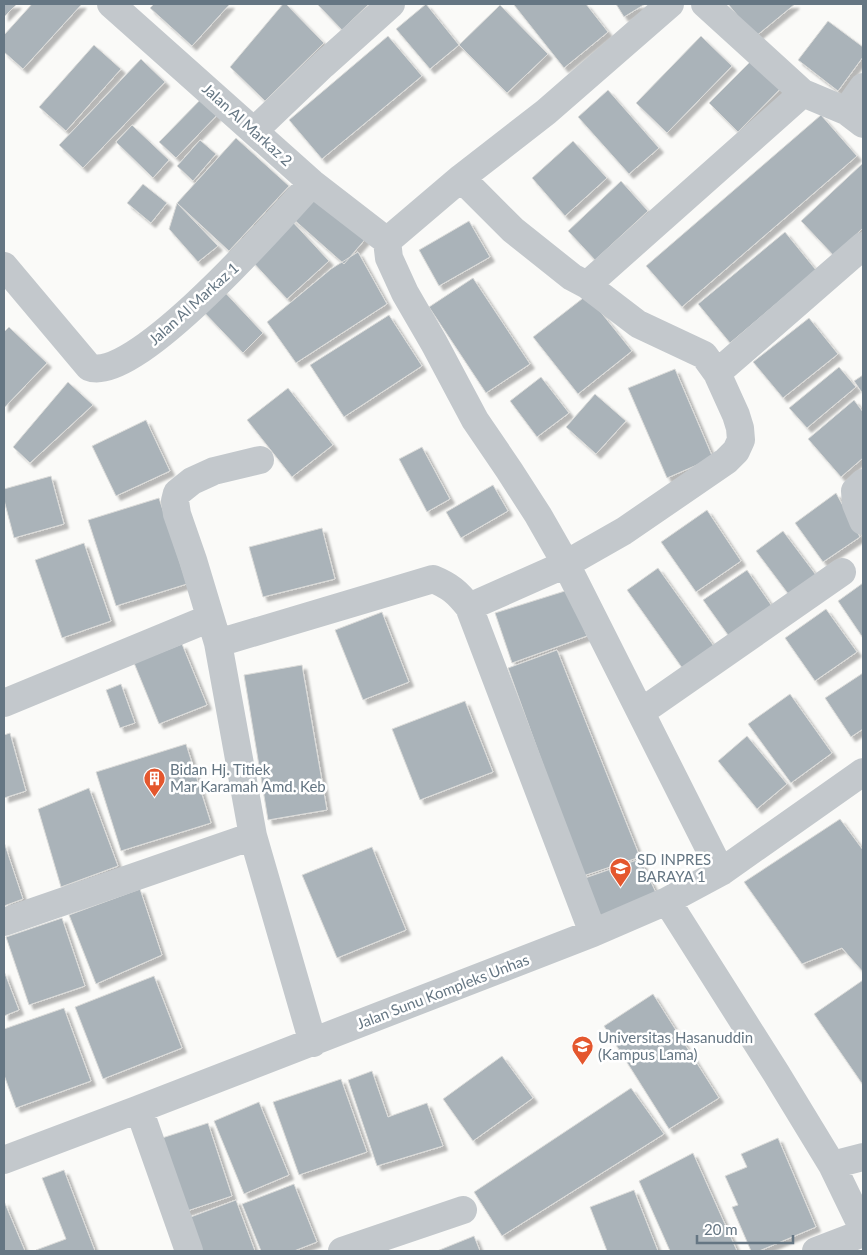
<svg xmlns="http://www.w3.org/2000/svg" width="867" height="1255" font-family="Lato,sans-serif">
	<defs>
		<filter id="shadow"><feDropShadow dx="4.5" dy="4.5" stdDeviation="1" flood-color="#0004"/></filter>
	</defs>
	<rect width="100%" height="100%" fill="#fafaf8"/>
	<path fill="#aab3b9" stroke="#dcdcda" filter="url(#shadow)" d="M4,4H17L4,17Z
		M32,4H82L23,69L4,52V35Z
		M154,4H230L192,46L150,8Z
		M283,4H286L324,43L265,101L230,67Z
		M317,4H369L342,30Z
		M426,4L459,45L430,69L396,29Z
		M516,4H586L608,32L564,68L514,5Z
		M616,4H645L624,17Z
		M728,4H795L755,37Z
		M500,5L548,54L507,93L459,45Z
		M828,21L863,47V57L838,91L798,60Z
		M388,36L422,76L322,159L289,120Z
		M701,36L732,66L667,133L636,103Z
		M94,45L121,69L66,131L39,107Z
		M756,56L785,84L738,132L709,103Z
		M141,59L165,82L83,168L59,145Z
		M608,90L659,148L629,174L578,117Z
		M204,96L220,112L176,158L159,142Z
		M821,115L857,156L682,307L646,266Z
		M132,125L169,160L153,178L116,142Z
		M236,138L289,186L229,251L177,203Z
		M200,140L216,154L193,181L177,166Z
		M573,141L607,178L565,216L532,178Z
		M863,163V228L834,256L801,221Z
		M621,181L648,211L595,260L568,231Z
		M143,184L167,203L151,223L127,203Z
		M316,190L368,236L344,264L291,217Z
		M177,203L218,246L198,262L169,229Z
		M290,219L329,261L287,299L249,258Z
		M469,221L490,257L439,286L419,250Z
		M785,232L816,270L730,343L698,304Z
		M358,252L387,304L296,363L267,322L331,269Z
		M473,278L530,364L486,393L429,307Z
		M219,286L263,333L243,353L198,306Z
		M587,295L632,351L578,394L533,337Z
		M389,315L422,366L344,417L310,365Z
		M809,318L838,354L783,398L753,362Z
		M9,327L47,363L4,408V332Z
		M839,367L856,387L807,428L789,408Z
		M675,369L713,458L667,478L628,388Z
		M863,375V394L854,381Z
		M541,377L569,413L537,437L510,401Z
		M68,382L93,405L30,463L13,447Z
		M288,388L333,445L292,477L247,420Z
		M595,394L626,421L596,454L566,427Z
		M854,400L863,412V458L841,477L808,439Z
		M146,420L170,471L116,496L92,446Z
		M422,447L450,499L427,512L399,459Z
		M51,476L64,524L14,538L4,500V489Z
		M493,485L508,511L461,538L446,512Z
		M836,493L860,537L823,562L795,523Z
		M159,498L187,584L116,606L88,520Z
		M707,510L741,561L696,592L661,542Z
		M322,528L335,579L263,597L249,547Z
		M783,531L819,579L792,599L756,551Z
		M84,543L111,621L62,638L35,560Z
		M658,568L716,649L685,672L627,590Z
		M747,570L776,612L733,642L703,600Z
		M863,583V638L838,601Z
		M568,590L587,636L512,663L495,613Z
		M826,609L857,652L815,681L785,638Z
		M382,612L409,682L363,700L335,630Z
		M182,644L207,705L159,724L134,663Z
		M557,650L640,857L583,876L508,668Z
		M302,665L327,810L268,820L244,675Z
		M863,673V729L851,737L825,698Z
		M121,684L135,723L120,728L106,690Z
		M790,694L832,753L791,783L748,724Z
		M465,701L493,772L420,800L392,729Z
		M10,733L26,791L4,798V735Z
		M747,736L787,784L757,809L718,761Z
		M186,744L211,823L121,851L96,772Z
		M89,788L118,866L61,887L38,809Z
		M840,819L863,850V972L842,948L802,964L744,882Z
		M4,842L23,899L4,906Z
		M372,847L406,930L337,958L302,875Z
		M640,859L658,897L601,922L585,878Z
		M140,889L162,955L96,984L69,915Z
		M62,918L85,986L29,1005L6,937Z
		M4,971L19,1010L4,1016Z
		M154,976L182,1048L103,1079L75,1007Z
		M863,980V1085L814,1014Z
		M653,994L719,1098L669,1129L604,1026Z
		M64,1008L91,1081L16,1108L4,1075V1029Z
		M502,1056L533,1098L473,1141L443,1099Z
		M372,1071L388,1117L427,1103L443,1146L377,1166L348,1080Z
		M341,1079L367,1152L299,1175L273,1102Z
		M631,1088L664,1134L502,1236L474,1192Z
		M259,1102L289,1175L244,1194L214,1121Z
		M208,1123L232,1196L184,1212L159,1139Z
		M778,1138L816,1227L759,1251H751L732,1207L738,1205L725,1176L747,1167L741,1154Z
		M693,1153L737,1251H670L639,1181Z
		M64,1170L95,1251H37L36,1250L66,1239L42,1178Z
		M294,1184L317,1242L294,1251H261L242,1204Z
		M634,1190L658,1251H607L590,1207Z
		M236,1200L255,1251H200L188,1218Z
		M4,1201L25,1251H4Z
		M474,1236L480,1251H437Z"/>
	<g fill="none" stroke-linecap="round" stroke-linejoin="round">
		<path stroke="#c3c8cc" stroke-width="28" d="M111,4L312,183L387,241
			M705,4L803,93L846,111L863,124
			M846,111L863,87
			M254,131L323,65L391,4
			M461,178L513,230L572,277L587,285L638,324L704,355L717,373L736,415L740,428L741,440L736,451L726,461L624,531L566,564L469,607L593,933
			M387,241L389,258L405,293L434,343L475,420L509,470L538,515L566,564L721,872
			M387,241L461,178L546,112L670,4
			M4,266L89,367C134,386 281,217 312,183
			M587,285L803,93
			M717,373L863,246
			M260,460L214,471L192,481L177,493L175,501L177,514L193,560L218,643L253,836L313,1043
			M863,483L855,491L856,504L863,521
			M218,643L433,579C450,586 457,592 469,607
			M4,703L210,618
			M641,712L842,572
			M667,901L776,1073L832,1165L863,1229
			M4,922L253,836
			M4,1160L139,1109
			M832,1165L863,1157
			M189,1251L139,1109L593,933L667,901L721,872L863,772
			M342,1251L463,1210
			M816,1251L863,1233"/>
	</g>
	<defs>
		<symbol id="building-pin" viewBox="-11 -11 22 30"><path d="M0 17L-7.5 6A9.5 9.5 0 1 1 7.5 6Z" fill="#e4572e" stroke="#fff"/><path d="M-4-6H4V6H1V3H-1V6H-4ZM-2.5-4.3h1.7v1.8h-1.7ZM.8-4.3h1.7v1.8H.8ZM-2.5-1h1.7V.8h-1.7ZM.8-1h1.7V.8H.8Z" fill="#fff"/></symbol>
		<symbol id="school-pin" viewBox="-11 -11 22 30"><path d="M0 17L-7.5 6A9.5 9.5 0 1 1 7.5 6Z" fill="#e4572e" stroke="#fff"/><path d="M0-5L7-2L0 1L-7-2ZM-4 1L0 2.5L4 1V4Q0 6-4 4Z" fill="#fff"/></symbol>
		<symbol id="university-pin" viewBox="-11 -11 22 30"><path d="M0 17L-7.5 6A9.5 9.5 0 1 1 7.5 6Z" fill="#e4572e" stroke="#fff"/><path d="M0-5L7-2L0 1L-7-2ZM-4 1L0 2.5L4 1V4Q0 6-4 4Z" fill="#fff"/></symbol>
	</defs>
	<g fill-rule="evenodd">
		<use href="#building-pin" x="142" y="766" width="25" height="34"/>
		<use href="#school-pin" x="608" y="856" width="25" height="34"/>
		<use href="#university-pin" x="570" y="1034" width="25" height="34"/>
	</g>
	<g text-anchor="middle" stroke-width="5" stroke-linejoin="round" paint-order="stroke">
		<g font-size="15" fill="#657683" stroke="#fff">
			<text transform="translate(247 125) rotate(42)" y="5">Jalan Al Markaz 2</text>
			<text transform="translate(194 304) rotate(-42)" y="5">Jalan Al Markaz 1</text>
			<text transform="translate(443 992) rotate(-21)" y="5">Jalan Sunu Kompleks Unhas</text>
		</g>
		<g font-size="15" fill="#657683" stroke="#fff" text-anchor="start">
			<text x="170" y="775">Bidan Hj. Titiek<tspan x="170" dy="17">Mar Karamah Amd. Keb</tspan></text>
			<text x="637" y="865">SD INPRES<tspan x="637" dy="17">BARAYA 1</tspan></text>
			<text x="598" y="1043">Universitas Hasanuddin<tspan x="598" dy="17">(Kampus Lama)</tspan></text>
		</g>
	</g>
	<rect width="867" height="1255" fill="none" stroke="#657683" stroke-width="10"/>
	<path d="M697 1235v8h96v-8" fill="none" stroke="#657683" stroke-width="2.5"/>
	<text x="704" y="1235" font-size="15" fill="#657683" stroke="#ffffff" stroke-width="4" paint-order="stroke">20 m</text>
</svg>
